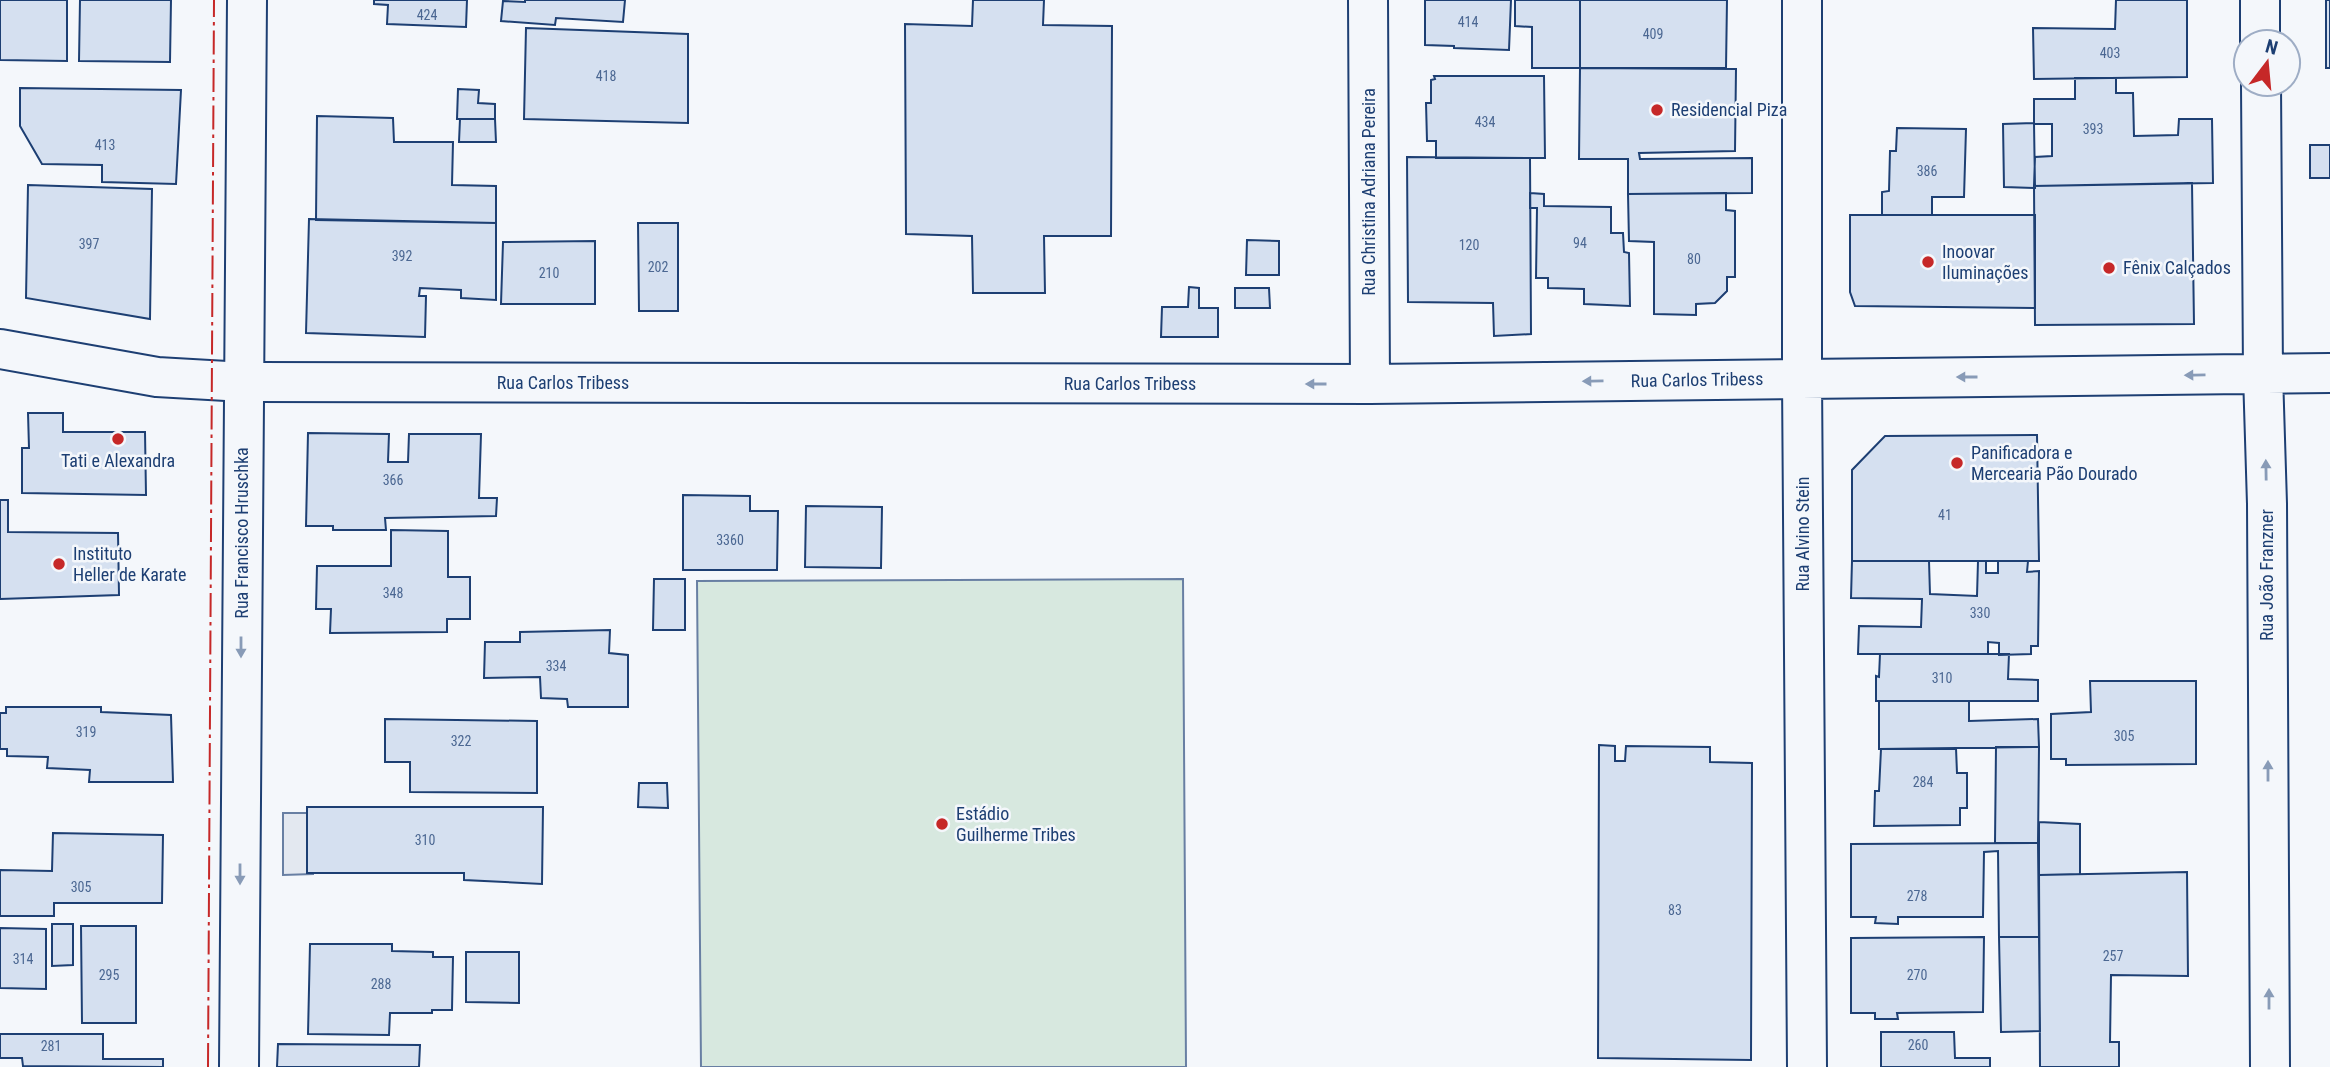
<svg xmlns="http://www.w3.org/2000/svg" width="2330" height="1067" font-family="'Roboto Condensed',sans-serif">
	<rect width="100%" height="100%" fill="#f4f7fb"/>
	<path fill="#d7e8df" stroke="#687fa3" stroke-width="2" d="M1183,579L1186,1067H701L697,581Z"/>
	<path fill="#e3e8f0" stroke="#687fa3" stroke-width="2" d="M283,813H311L313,874L283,875Z"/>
	<path fill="#d5e0f0" stroke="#1d3f73" stroke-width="2" d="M0,0H67V61L0,60Z
		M80,0H171L170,62L79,61Z
		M374,0H467L466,27L387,24L388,5L374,4Z
		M525,0H625L623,22L556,18L555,25L501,21L503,1L525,2Z
		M973,0H1044L1043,25L1112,26L1111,236H1044L1045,293H973L972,236L906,234L905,24L972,26Z
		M1425,0H1511L1509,50L1454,48V46L1425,45Z
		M1515,0H1580V68H1532V27L1515,26Z
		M1580,0H1727L1726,68H1580Z
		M2116,0H2187V77L2034,79L2033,28L2115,29Z
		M2326,0H2330V68H2326Z
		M526,28L688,34V123L524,119Z
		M1580,68L1736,69L1735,151L1639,153L1640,159L1752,158V193L1628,194V159H1579Z
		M1434,76H1544L1545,158H1436V141H1427L1426,103H1431V80L1435,79Z
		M2075,78H2116V93H2133L2134,136L2178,135L2179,119H2212L2213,183L2034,186L2035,157L2052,156V124H2034V99H2075Z
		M20,88L181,90L176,184L102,182V165L42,164L20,126Z
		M458,89L479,90L478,103L495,104V119H457Z
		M317,116L393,118L394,142H453L452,185L496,186V223L316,220Z
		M460,119H495L496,142H459Z
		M2034,123L2035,188L2004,187L2003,124Z
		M1897,128L1966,129L1964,197H1932V215H1882V192L1889,191L1890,151H1896Z
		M2310,145H2330V178H2310Z
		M1407,157L1530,158L1531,334L1494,336L1493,303L1408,302Z
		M2192,183L2194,324L2035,325L2034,186Z
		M28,185L152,189L150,319L26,298Z
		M1530,193L1544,194V206L1611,207V233H1623L1624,252L1629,253L1630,306L1584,304V289L1548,288V278H1536L1537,208H1530Z
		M1726,193V210L1735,211V277H1727V291L1715,303L1696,304V315L1654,314V242L1629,241L1628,194Z
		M1850,215H2035V308L1855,306L1850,292Z
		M309,219L496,223V300L461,298V290L420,288L419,296H426L425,337L306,333Z
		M638,223H678V311H639Z
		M1247,240L1279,241V275H1246Z
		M595,241V304H501L503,242Z
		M1189,287L1199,288V308H1218V337H1161L1162,307H1188Z
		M1235,288H1269L1270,308H1235Z
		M28,413H63V432H145L146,495L22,493V448H29Z
		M308,433L389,434L388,462H408L409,434H481L479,498H497L496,516L385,518L386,530H333V526H306Z
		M2037,435L2039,561H1852V470L1885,436Z
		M683,495L750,496V511H778L777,570H683Z
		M0,500H8V532L118,533L119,595L0,599Z
		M806,506L882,507L881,568L805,567Z
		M391,530L448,531V577H470V619H447V632L330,633L331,609H316L317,566H391Z
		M1852,561H1929L1930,594L1977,596L1978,561H1986V573H1998V561H2028L2027,572L2039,571L2038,646H2031V654L1999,655V643L1988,642V654H1858L1859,626L1921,627L1922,599L1851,598Z
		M654,579H685V630H653Z
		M610,630L609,653L628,655V707H568L567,699L541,698L540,677L484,678L485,642H520V632Z
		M1880,654H2009L2008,679L2038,680V701H1876V676L1879,677Z
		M2090,681H2196V764L2066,765V759H2051V714L2091,712Z
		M1879,701H1969V721L2038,719L2039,747L1879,749Z
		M6,707H101V712L171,715L173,782H89L90,770L47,768L48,757L7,756V749H0V713H6Z
		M385,719L537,721V793L410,792V762H385Z
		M1599,745L1615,746V761H1625L1626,746L1710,747V762L1752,763L1751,1060L1598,1058Z
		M1996,747H2039L2038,843H1995Z
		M1956,748L1957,773H1967V808H1960V825L1874,826L1875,791H1879L1881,749Z
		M639,783H667L668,808L638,807Z
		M307,807H543L542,884L464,880V873H307Z
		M2039,822L2080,824V874L2039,875Z
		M53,833L163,835L162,903H54V916H0V870L52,871Z
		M2038,843L2039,937H1999L1998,851L1984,852L1983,917H1898V924L1875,923L1876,917H1851V844Z
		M2187,872L2188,976L2111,975L2110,1042H2119V1067H2040L2039,875Z
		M52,924H73V965L52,966Z
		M81,926H136V1023H82Z
		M0,928L46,929V989L0,988Z
		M1984,937L1983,1012L1897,1013L1898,1019H1875V1013H1851V938Z
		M1999,937H2039L2040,1031L2001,1032Z
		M310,944H392V951L433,952V957H453L452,1010H432V1013H390L389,1035L308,1034Z
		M466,952H519V1003L466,1002Z
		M1881,1032H1954L1955,1058H1990V1067H1881Z
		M0,1034H103V1059H163V1067L23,1066L22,1058H0Z
		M278,1044L420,1045L419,1067H277Z"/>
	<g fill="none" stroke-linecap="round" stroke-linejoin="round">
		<defs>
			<path id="street" d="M1368,0L1370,384
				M1802,0V378L1807,1067
				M2260,0V42
				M2261,84L2263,374L2267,504L2270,1067
				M0,349L157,377L244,382L1370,384L2330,373"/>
			<path id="secondary" d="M239,1067L247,0"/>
		</defs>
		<use href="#street" stroke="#1d3f73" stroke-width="42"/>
		<use href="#secondary" stroke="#1d3f73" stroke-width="42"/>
		<use href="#street" stroke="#f4f7fb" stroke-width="38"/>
		<use href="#secondary" stroke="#f4f7fb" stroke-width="38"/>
		<path stroke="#c62828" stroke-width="2" stroke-dasharray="24 5 3.5 5" stroke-linecap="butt" d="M208,1067L214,0"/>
	</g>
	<defs><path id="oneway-solid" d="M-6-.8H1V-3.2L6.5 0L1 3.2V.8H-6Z" transform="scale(1.75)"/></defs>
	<g fill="#889bb7">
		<use href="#oneway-solid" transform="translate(2195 375) rotate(179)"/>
		<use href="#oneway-solid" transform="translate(1967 377) rotate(180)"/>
		<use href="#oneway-solid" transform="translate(1593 381) rotate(179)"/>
		<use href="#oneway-solid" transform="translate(1316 384) rotate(-180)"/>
		<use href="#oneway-solid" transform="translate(2266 470) rotate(-91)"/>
		<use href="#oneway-solid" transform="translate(241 647) rotate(90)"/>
		<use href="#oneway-solid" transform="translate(2268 771) rotate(-90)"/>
		<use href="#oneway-solid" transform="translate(240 874) rotate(90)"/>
		<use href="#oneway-solid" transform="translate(2269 999) rotate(-90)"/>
	</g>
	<g fill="#c62828" stroke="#f4f7fb" stroke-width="2.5">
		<circle cx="1657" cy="110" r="7"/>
		<circle cx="1928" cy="262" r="7"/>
		<circle cx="2109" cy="268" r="7"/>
		<circle cx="118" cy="439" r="7"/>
		<circle cx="1957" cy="463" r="7"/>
		<circle cx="59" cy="564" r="7"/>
		<circle cx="942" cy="824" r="7"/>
	</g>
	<g text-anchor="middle" stroke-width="5" stroke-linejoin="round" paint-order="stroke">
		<g font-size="14" fill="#4b6792">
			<text x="427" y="20">424</text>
			<text x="1468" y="27">414</text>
			<text x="1653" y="39">409</text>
			<text x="2110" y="58">403</text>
			<text x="606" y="81">418</text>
			<text x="1485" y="127">434</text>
			<text x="2093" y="134">393</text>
			<text x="105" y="150">413</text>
			<text x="1927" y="176">386</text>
			<text x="1580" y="248">94</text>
			<text x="89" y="249">397</text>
			<text x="1469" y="250">120</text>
			<text x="402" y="261">392</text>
			<text x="1694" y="264">80</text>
			<text x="658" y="272">202</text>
			<text x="549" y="278">210</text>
			<text x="393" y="485">366</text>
			<text x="1945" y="520">41</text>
			<text x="730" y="545">3360</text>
			<text x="393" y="598">348</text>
			<text x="1980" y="618">330</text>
			<text x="556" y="671">334</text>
			<text x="1942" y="683">310</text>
			<text x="86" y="737">319</text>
			<text x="2124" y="741">305</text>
			<text x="461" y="746">322</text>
			<text x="1923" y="787">284</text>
			<text x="425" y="845">310</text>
			<text x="81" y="892">305</text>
			<text x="1917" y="901">278</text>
			<text x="1675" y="915">83</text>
			<text x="2113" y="961">257</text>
			<text x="23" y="964">314</text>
			<text x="109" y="980">295</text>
			<text x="1917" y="980">270</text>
			<text x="381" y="989">288</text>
			<text x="1918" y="1050">260</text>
			<text x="51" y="1051">281</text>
		</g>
		<g font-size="18" fill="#1d3f73" stroke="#f4f7fb" text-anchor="start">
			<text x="1671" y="116">Residencial Piza</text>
			<text x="1942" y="258">Inoovar<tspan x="1942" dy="21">Iluminações</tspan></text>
			<text x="2123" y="274">Fênix Calçados</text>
			<text x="1971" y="459">Panificadora e<tspan x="1971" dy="21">Mercearia Pão Dourado</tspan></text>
			<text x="118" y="467" text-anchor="middle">Tati e Alexandra</text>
			<text x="73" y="560">Instituto<tspan x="73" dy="21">Heller de Karate</tspan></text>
			<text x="956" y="820">Estádio<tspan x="956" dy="21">Guilherme Tribes</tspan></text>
		</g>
		<g font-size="18" fill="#1d3f73" stroke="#f4f7fb">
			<text transform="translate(1369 192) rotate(-90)" y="6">Rua Christina Adriana Pereira</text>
			<text transform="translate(1697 380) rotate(-1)" y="6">Rua Carlos Tribess</text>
			<text x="563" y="389">Rua Carlos Tribess</text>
			<text x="1130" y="390">Rua Carlos Tribess</text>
			<text transform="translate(242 533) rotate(-90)" y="6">Rua Francisco Hruschka</text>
			<text transform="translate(1803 534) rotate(-90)" y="6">Rua Alvino Stein</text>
			<text transform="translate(2267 575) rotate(-90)" y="6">Rua João Franzner</text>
		</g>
	</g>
	<g transform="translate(2267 63) rotate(16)"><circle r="33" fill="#f4f7fb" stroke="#9eadc5" stroke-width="2"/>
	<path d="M0-5L12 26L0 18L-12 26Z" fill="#c62828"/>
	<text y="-10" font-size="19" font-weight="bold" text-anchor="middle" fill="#1d3f73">N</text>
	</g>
</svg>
